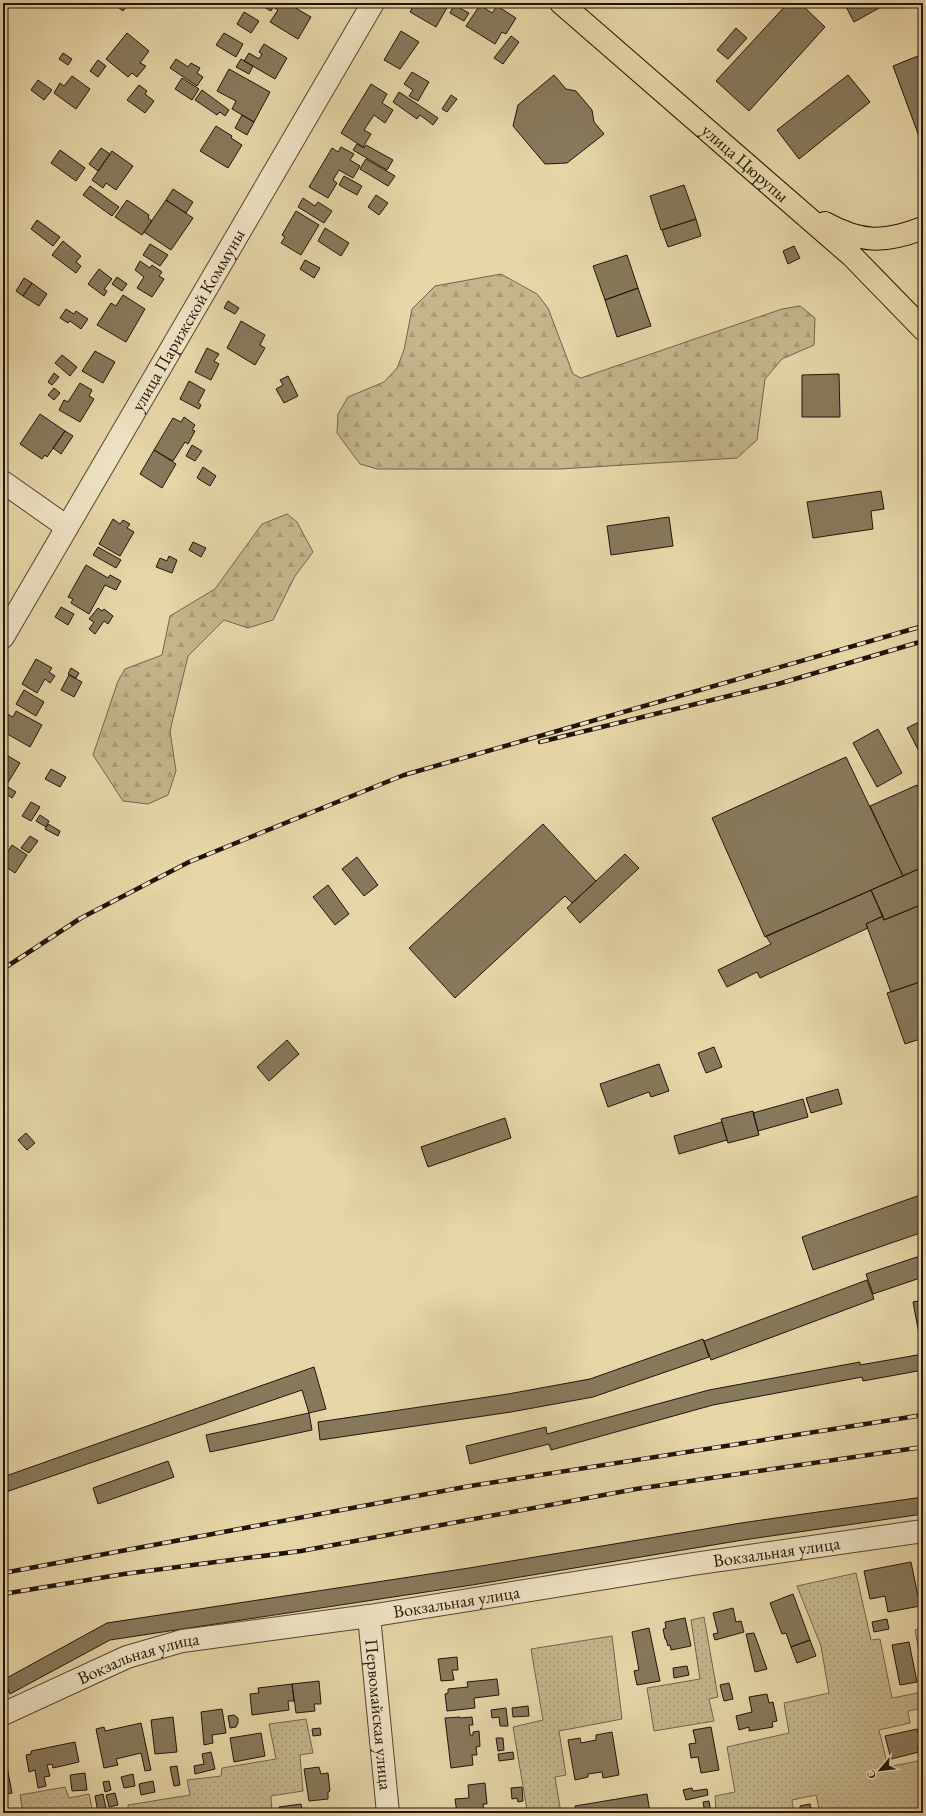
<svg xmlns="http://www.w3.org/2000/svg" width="926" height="1816" font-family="'EB Garamond',serif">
	<defs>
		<pattern id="forest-firs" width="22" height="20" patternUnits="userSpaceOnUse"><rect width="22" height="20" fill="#c4b58d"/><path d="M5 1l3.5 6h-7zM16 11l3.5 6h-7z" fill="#a89b78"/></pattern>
		<pattern id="park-dots" width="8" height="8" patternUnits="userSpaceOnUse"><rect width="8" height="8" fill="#c4b58d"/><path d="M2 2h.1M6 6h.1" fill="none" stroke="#a89b78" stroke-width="1.8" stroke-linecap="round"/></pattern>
	</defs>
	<rect width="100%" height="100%" fill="#e6d6a8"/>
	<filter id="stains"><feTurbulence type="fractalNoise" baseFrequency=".005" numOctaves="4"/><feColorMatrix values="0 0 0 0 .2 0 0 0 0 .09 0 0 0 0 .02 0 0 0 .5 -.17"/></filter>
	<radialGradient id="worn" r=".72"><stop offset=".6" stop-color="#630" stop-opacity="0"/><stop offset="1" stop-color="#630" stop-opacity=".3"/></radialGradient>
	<path fill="url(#forest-firs)" stroke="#72644c" d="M501,274L537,294L548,308L573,374L581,378L782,309L800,306L815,318L814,345L782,359L765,379L757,440L737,458L560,469H377L360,464L337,433L338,414L348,397L384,382L397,368L404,350L412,309L435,286Z
		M287,514L297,522L313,552L295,576L273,620L248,628L224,620L188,656L170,731L176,771L168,795L148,804L123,801L93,755L118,681L125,669L162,655L170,616L215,589L262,524Z"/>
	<path fill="url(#park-dots)" stroke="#72644c" d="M856,1573L871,1640L880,1639L892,1698L923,1692V1708L908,1711L910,1723L879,1730L888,1767L923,1760V1813H820L816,1795L792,1800L794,1813H716L715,1796L735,1792L727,1747L789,1733L784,1703L829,1693L821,1646L797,1586Z
		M704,1617L718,1697L709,1699L714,1721L654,1731L647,1688L700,1679L691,1620Z
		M923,1628V1675L915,1630Z
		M612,1636L622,1719L559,1731L566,1775L555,1777L561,1813H516L527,1810L513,1727L543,1720L531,1649Z
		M306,1719L313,1753L300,1755L303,1791L271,1796L272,1813H128V1805L190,1795L187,1780L221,1776L222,1768L276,1759L269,1724Z
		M65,1787L69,1798L89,1794L93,1813H39L38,1812L23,1813L20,1795Z"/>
	<path fill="#87795c" stroke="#20140a" d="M117,3H129L123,11L115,5Z
		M265,3H287L311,17L298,39L270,22L278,10L273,7L271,11L264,7L266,4Z
		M415,3H447L449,4L436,27L410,12Z
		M788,3H800L825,27L749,111L716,81Z
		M844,3H879L881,7L854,22Z
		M454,5L469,13L464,21L450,13Z
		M480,5L492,13L497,6L516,18L506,34L502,32L495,44L466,26Z
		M244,12L259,21L251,33L237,24Z
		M736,28L747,38L728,59L717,50Z
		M401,31L419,42L400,69L384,60Z
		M127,33L149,51L140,63L146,66L137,77L132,73L128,77L106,59Z
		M224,33L243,44L236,57L216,45Z
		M511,36L519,42L503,64L494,58Z
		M264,44L287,58L275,79L244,61L249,53L259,59L262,54L259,52Z
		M63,53L72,59L68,65L59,59Z
		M923,54V147L893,66Z
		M176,59L188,67L191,63L200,68L197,73L203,77L197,86L170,68Z
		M241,59L253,66L249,74L236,67Z
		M98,60L106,66L98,77L90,71Z
		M229,69L270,92L254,122L232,109L236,101L217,91Z
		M412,72L429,82L418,101L409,96L413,90L404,84Z
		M554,75L566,89L576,91L592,110L594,122L604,134L567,163L545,164L513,126L518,105Z
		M848,75L870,102L799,159L777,130Z
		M72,76L90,89L76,109L54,93L60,83L64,86Z
		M182,78L199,89L192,100L175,89Z
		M38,80L52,90L44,100L31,90Z
		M371,84L387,94L382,103L393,110L385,123L374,115L364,130L371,134L363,147L341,133Z
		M139,85L147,91L145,94L154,101L145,113L127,100Z
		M202,90L229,110L225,116L220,112L217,115L195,100Z
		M399,92L438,118L433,125L420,115L417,119L393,102Z
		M451,95L457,99L447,112L442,109Z
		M242,115L254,122L247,135L235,128Z
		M216,126L232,136L231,138L242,145L228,168L200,151Z
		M357,144L364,148L366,145L393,160L387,170L353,150Z
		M341,147L354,154L350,160L360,166L353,178L339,170L333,180L337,183L328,198L309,187L332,148L338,152Z
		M101,148L110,154L98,171L89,164Z
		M60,150L85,168L76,181L51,163Z
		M112,151L133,166L116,190L106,183L103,188L92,180Z
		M366,159L395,176L388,186L360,169Z
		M344,176L362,186L357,195L339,185Z
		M684,185L696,219L661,230L650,196Z
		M90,186L119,207L112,216L83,195Z
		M173,189L193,202L186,213L166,200Z
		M376,195L388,203L379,215L368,207Z
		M303,198L315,206L318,202L332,211L324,223L298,207Z
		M127,200L149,215L148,218L152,221L142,235L115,217Z
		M166,200L193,218L171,250L144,232Z
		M296,211L319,225L301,255L281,243L285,237L282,235Z
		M696,219L701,236L668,247L662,230Z
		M37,220L60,237L53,246L31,229Z
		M325,228L349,243L341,256L318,241Z
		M63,241L81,256L76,262L81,266L76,273L52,255Z
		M150,244L168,255L160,266L143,255Z
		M794,246L800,258L788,264L783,251Z
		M627,255L638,288L605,300L593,266Z
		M305,260L320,268L314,278L300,269Z
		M140,261L150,268L152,265L162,272L159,276L164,279L152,297L137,288L144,277L135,270Z
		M99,269L112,279L104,289L107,291L104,296L88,284Z
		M117,277L127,284L122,291L112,284Z
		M24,278L32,283L23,296L16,291Z
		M32,283L47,294L39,306L23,296Z
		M638,288L651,326L617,337L605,300Z
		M123,295L145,309L126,342L97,325L111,303L116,306Z
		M228,301L239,308L235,314L224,308Z
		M66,309L74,314L76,311L88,319L81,329L70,321L68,323L60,318Z
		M241,321L265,335L260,345L265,348L255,365L227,348Z
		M207,348L219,354L214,361L219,364L211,380L195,372Z
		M95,351L115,362L103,383L82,371Z
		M62,355L77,367L70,376L55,363Z
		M54,373L59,377L52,385L48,382Z
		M839,374L840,417H802V375Z
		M288,376L298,396L284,403L276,389L283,385L280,380Z
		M189,381L205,390L198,403L201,405L199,409L180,399Z
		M80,383L92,390L89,396L94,399L80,422L59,410L64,400L68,402Z
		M54,388L60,393L54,400L48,395Z
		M40,414L65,431L47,457L45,455L42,459L20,444Z
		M184,417L195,425L192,430L195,431L188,444L185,442L173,461L154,450L173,418L181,422Z
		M65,431L73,436L61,454L53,448Z
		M192,445L202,451L195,461L186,456Z
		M154,450L176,464L162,488L140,474Z
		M203,467L216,476L210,486L197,478Z
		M881,491L884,509L871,511L873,529L813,538L807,502Z
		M669,517L673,546L611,555L607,526Z
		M113,519L120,524L123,520L130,524L127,528L134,532L120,556L99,544Z
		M193,542L206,548L201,557L189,550Z
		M98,547L121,560L116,568L93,555Z
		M169,556L177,560L172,573L156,567L160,558L167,561Z
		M86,565L108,578L110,575L121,581L116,590L105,585L89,614L71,603L73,599L68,597Z
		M61,607L74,614L68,625L55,617Z
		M98,608L102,611L104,609L113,616L108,624L104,621L95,634L89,629L94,622L89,619Z
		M36,659L52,668L49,672L55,676L50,683L45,679L37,693L22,684Z
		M71,668L79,673L76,678L68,674Z
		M69,675L82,682L74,697L61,690Z
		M24,690L44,702L36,716L16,704Z
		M16,711L42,725L30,747L4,732L7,727L3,725V721L7,714L13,717Z
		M923,720V759L907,728Z
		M878,729L902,773L877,787L853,743Z
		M3,753L20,763L7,784L3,781Z
		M846,757L903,876L765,937L712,818Z
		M51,769L66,777L60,787L45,779Z
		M3,784L16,792L12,798L6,794L3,797Z
		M917,785L923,799V867L903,876L870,806Z
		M31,802L40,807L31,821L22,816Z
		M40,815L49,821L46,827L36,821Z
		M48,824L60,831L58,836L45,829Z
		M543,824L596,881L572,903L565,896L455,998L409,948Z
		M30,836L38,841L29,853L21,848Z
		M12,845L27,855L15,873L3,865V859Z
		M625,854L639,868L580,923L567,908Z
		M357,857L378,885L364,896L342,869Z
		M923,867V904L884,920L871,890Z
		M328,885L349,914L335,925L313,897Z
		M871,890L883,916L866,924L868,928L760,978L757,972L727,987L718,970L771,944L766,936Z
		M923,904V981L891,992L866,924L883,916L884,920Z
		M923,981V1038L905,1044L887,993Z
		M287,1040L299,1054L269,1081L257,1067Z
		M714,1047L722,1067L706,1073L698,1053Z
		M659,1064L669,1091L651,1097L649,1092L608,1107L600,1084Z
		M838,1089L842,1104L811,1113L806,1098Z
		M803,1099L808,1117L758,1131L753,1113Z
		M753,1111L759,1135L728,1143L721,1119Z
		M505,1118L511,1138L428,1167L421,1147Z
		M722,1122L727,1140L679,1154L674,1136Z
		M26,1133L35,1143L27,1150L18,1140Z
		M923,1194V1232L813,1270L802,1237Z
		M923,1255V1277L873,1294L866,1274Z
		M867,1280L874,1299L711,1360L704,1341Z
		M923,1300V1333L919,1334L913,1302Z
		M703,1339L709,1357L593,1397L511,1412L320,1440L318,1422L508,1394L590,1379Z
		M923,1354V1370L863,1381L862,1377L713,1405L551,1450L549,1444L470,1464L466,1446L546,1427L547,1434L709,1390L860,1362V1365Z
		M314,1367L326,1409L309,1413L302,1390L3,1493V1477Z
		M309,1413L312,1430L210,1452L206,1435Z
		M168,1461L174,1477L98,1504L93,1488Z
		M923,1497V1514L743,1540L472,1585L110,1640L10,1694L3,1680L107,1623L469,1568L741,1523Z
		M911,1562L920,1606L888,1612L885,1596L870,1599L864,1571Z
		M793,1594L810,1640L791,1647L786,1633L782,1634L770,1603Z
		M733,1608L736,1622L741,1621L744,1632L715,1640L713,1634L718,1633L713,1613Z
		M685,1618L691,1646L671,1650L670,1645L668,1646L666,1639H665L663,1629L666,1628L665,1622Z
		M887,1619L889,1629L874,1632L872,1622Z
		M649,1628L660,1681L637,1685L634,1671L639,1670L632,1632Z
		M754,1633L767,1669L755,1672L746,1634Z
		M810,1640L816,1656L797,1663L791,1647Z
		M909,1642L917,1682L900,1685L892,1645Z
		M457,1657L458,1670H452L454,1680L441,1681L438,1659Z
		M687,1666L689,1675L674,1678L673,1668Z
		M497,1679L499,1695L474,1698L475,1708L447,1711L445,1694L448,1693V1689L468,1687L467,1682Z
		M319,1681L321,1704H314L315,1711L296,1713L292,1684Z
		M729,1683L733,1699L724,1701L720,1685Z
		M292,1684L294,1701H288L289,1710L252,1715L250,1694L259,1693L258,1688Z
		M767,1694L769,1703L773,1702L777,1721L772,1722L773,1727L749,1731V1727L739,1730L736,1716L752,1712L749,1697Z
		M528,1706L529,1716L513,1717L512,1708Z
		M506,1708L508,1726H500L499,1717L492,1718L491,1710Z
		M222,1709L226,1733L212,1735L213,1743L204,1745L201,1712Z
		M234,1715L238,1718V1723L236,1727L230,1728L228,1716Z
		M173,1717L177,1752L155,1754L151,1720Z
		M460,1717V1718L472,1717L473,1725H469L470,1735H473V1732L479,1731L480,1746L476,1747L477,1755H472L473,1765L451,1768L445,1718Z
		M141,1723L151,1770L145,1771L141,1753L116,1759L118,1765L104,1768L96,1729L104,1727L105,1731Z
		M711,1727L719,1770L701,1773L698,1757L691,1758L689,1744L696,1743L693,1730Z
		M320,1728L321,1735L313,1736L312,1729Z
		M917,1729L922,1745L917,1746L919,1752L891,1759L885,1736Z
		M612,1732L619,1775L603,1778L602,1772L588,1774V1777L575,1780L568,1740L580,1738L581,1743L596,1740V1735Z
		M261,1733L265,1756L234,1762L230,1738Z
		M496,1738H503L504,1750L498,1751Z
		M75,1742L79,1762L53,1768L52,1764L47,1765L50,1776L44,1777L46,1786L38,1788L35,1770L29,1772L26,1755L31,1754V1751Z
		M211,1752L215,1769L195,1774L194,1766L204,1764L202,1754Z
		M513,1752L514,1759L499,1761L498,1754Z
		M3,1756H5L12,1793L3,1795Z
		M177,1766L180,1785L174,1786L170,1767Z
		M319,1767L321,1774L328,1773L330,1791L328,1792V1799L309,1801L304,1769Z
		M85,1773L87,1790L72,1791L70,1775Z
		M133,1774L135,1786L124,1788L121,1777Z
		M109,1781L111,1790L105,1792L103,1782Z
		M153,1781L155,1792L141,1795L139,1784Z
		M485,1783L487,1804H483L484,1813H457L455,1799L469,1798L468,1785Z
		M522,1787L523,1801L518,1802L517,1798L512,1799L511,1788Z
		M692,1788L693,1791L707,1789L708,1795L686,1800L683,1790Z
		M115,1793L118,1805L109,1807L106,1795Z
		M103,1794L107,1813H98L95,1796Z
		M647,1794L650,1813H576L575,1806Z
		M709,1801L711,1813H705L703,1802Z
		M301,1804L302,1810L280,1812L279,1807Z
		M810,1804L812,1813H801L800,1806Z"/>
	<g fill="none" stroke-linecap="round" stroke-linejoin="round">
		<defs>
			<g id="minor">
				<path d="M3,482L67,527"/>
				<path id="s1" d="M3,637L373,3"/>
				<path id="s2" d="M369,1616L388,1813"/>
				<path id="s3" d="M3,1714L127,1657L182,1641L369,1616L693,1564L923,1531"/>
			</g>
			<g id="major">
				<path id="s4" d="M561,3L852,256L923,329"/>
				<path d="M825,223C861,243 885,243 923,228"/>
			</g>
		</defs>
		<use href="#minor" stroke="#524432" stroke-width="24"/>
		<use href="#major" stroke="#20140a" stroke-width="24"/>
		<use href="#minor" stroke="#efe4c6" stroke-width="22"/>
		<use href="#major" stroke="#e6d6a8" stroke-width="22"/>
		<defs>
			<path id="rail" d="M540,742L778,684L923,641
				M3,969L81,918L189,862L404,775L923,626
				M3,1573L470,1486L923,1415
				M3,1594L124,1574L301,1551L636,1489L923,1447"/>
		</defs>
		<use href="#rail" stroke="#20140a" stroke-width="4.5"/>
		<use href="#rail" stroke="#efe4c6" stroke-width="3" stroke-dasharray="9" stroke-linecap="butt"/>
	</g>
	<g text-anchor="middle" stroke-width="3" stroke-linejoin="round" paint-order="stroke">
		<g font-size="18" fill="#20140a" stroke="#efe4c6">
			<text dy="6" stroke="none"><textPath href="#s4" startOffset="244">улица Цюрупы</textPath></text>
			<text dy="6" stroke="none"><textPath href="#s1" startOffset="367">улица Парижской Коммуны</textPath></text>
			<text dy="6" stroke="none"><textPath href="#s3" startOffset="795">Вокзальная улица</textPath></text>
			<text dy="6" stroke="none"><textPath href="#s3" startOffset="471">Вокзальная улица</textPath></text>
			<text dy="6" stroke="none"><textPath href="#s3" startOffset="147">Вокзальная улица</textPath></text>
			<text dy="6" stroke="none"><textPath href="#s2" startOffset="99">Первомайская улица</textPath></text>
		</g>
	</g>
	<rect width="926" height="1816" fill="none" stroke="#e6d6a8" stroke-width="16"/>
	<rect x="4" y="4" width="918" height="1808" fill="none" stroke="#20140a" stroke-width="2"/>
	<rect x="8" y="8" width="910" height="1800" fill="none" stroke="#20140a"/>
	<g transform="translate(880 1770) rotate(242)" stroke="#efe4c6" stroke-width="3" paint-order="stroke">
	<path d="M0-3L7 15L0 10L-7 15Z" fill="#20140a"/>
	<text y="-6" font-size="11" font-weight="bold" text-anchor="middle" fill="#20140a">С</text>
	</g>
	<rect width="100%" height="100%" filter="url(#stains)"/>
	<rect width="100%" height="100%" fill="url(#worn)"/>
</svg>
